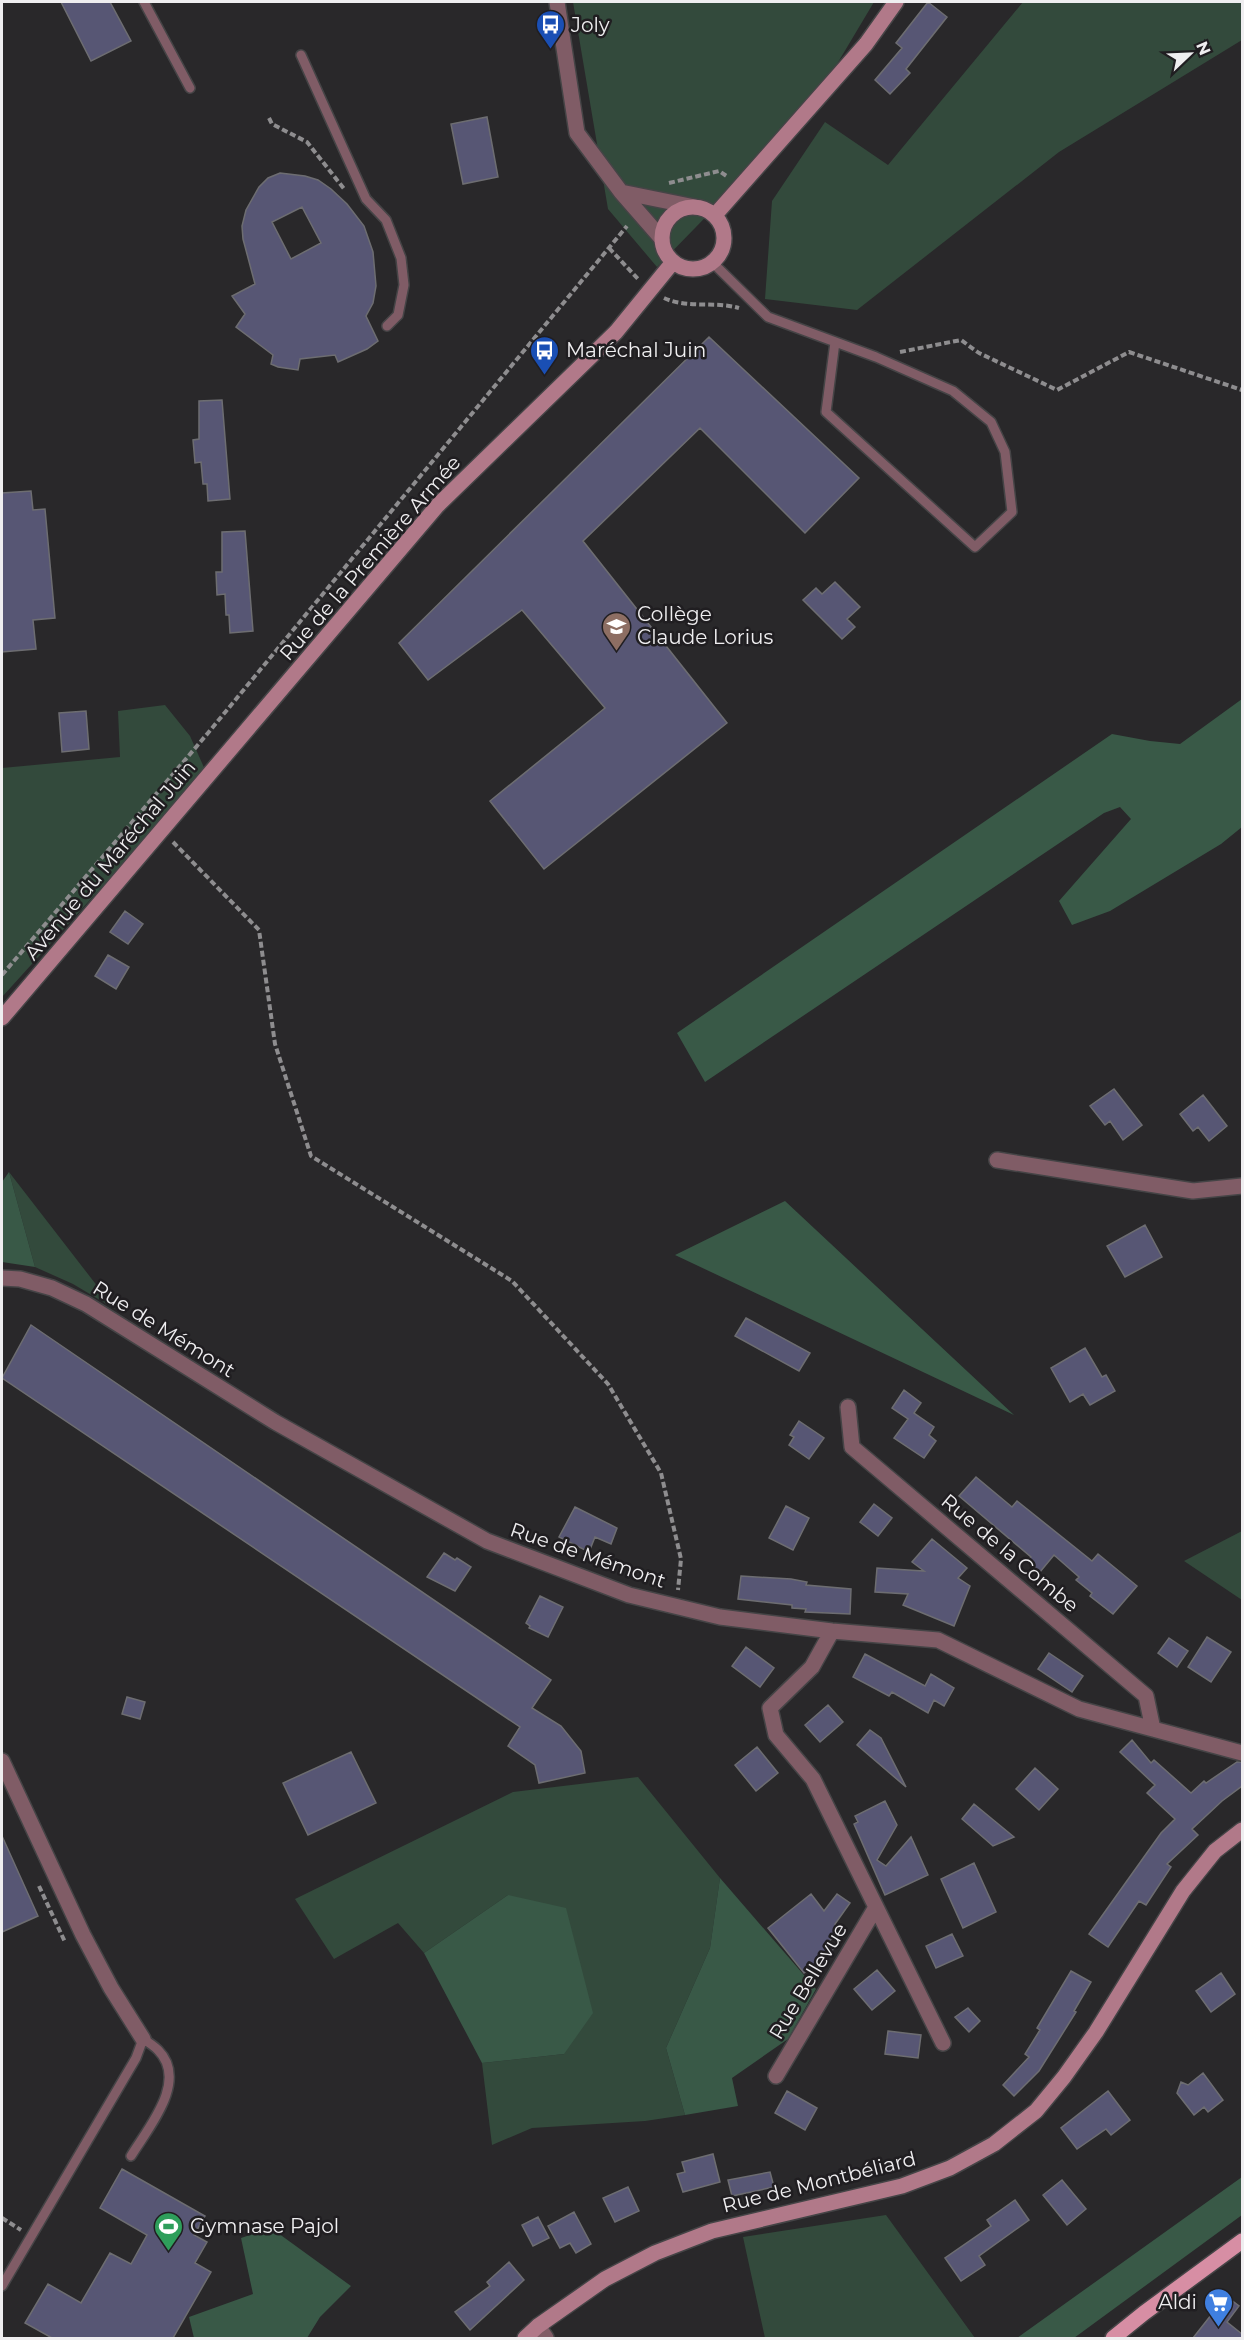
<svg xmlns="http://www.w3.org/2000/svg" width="1244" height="2340" font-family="Montserrat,sans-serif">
	<rect width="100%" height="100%" fill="#29282a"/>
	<path fill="#334a3c" d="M573,2H874L809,111L657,267L608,209Z
		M1023,2H1242V40L1059,152L857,310L765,299L772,201L825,122L888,165Z
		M165,705L190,736L206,772L2,997V768L120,757L118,711Z
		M9,1172L115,1309L73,1284L35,1267Z
		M1242,1531V1600L1184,1561Z
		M638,1777L720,1878L710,1948L666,2048L685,2115L645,2121L532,2128L492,2145L482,2063L564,2054L508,1895L424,1953L398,1923L334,1959L295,1899L513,1792Z
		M886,2215L975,2338H765L743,2237Z"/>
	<path fill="#395947" d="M1242,699V827L1221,844L1110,911L1072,925L1059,901L1131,819L1120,807L1104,813L705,1082L677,1033L1112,734L1150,741L1180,744Z
		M9,1172L35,1267L2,1262V1182Z
		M785,1201L1014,1415L675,1255Z
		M720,1878L816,1989L788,2039L732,2078L738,2106L685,2115L666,2048L710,1948Z
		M508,1895L566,1908L593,2013L564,2054L482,2063L424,1953Z
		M1242,2177V2215L1074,2338H1017Z
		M271,2228L351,2286L320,2317L307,2338H194L189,2317L253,2294L241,2238Z"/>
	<path fill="#575674" stroke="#6d6d71" stroke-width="1.5" fill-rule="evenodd" d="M61,2H110L131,41L91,61Z
		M928,2L947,17L906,69L910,73L890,94L875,80L902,48L896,43Z
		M487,117L498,177L463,184L451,124Z
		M280,173L305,176L318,180L331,189L347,204L364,226L373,252L376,286L373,303L366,316L378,341L367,349L338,362L335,355L300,359L298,370L278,367L271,364L273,355L236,327L245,314L232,296L255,284L243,239L242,226L246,210L259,187L268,178ZM302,207L321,243L291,259L272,222Z
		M709,337L859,478L805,533L700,428L583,541L727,723L544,869L490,801L605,708L522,610L428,680L399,643Z
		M222,400L230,499L208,501L207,484H203L201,462L195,463L193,440L199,439V401Z
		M31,491L33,510L45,509L55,618L33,620L36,649L2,652V493Z
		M245,531L253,631L230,633L229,615H226L225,594L217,595L216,572H222V532Z
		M835,582L860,607L847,619L855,627L842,639L803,600L816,588L822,594Z
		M86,711L89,749L62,752L59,713Z
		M125,911L143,924L128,944L110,932Z
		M108,955L129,967L116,989L95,976Z
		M1114,1089L1142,1125L1123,1140L1110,1121L1105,1125L1090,1106Z
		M1203,1095L1227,1126L1209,1141L1198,1127L1193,1131L1180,1114Z
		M1145,1225L1162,1257L1125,1277L1107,1246Z
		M746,1318L810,1353L799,1371L735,1336Z
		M31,1325L551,1680L532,1708L561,1726L581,1751L585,1773L539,1783L535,1765L508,1746L520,1727L2,1378Z
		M1085,1348L1102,1377L1106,1375L1115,1391L1090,1405L1083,1394L1070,1402L1051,1368Z
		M904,1390L921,1403L914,1413L934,1427L929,1435L936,1441L924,1458L894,1438L908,1419L892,1408Z
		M799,1421L824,1438L809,1459L789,1445L794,1437L790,1435Z
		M976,1477L1012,1507L1017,1501L1092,1561L1098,1554L1137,1586L1113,1614L1090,1596L1092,1593L1076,1580L1079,1577L1054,1555L1040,1572L1027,1561L1031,1557L959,1496Z
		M874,1504L892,1518L878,1536L860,1522Z
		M786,1506L809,1518L793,1550L769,1538Z
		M575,1507L617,1528L611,1544L595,1537L589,1552L559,1537Z
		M932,1539L967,1568L958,1578L970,1586L954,1626L903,1605L908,1594L875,1592L877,1568L924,1571L912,1562Z
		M444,1553L455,1560L457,1558L471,1567L455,1591L427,1577Z
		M741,1576L791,1579L807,1582L806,1585L851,1589L850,1614L805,1612L806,1609L792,1608V1605L738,1599Z
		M540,1596L563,1607L548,1637L529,1628L530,1626L526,1623Z
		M1207,1637L1231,1652L1211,1682L1188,1667Z
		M1169,1638L1188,1651L1177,1667L1158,1653Z
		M746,1647L774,1668L760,1687L732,1666Z
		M1049,1653L1083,1676L1072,1692L1038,1669Z
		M865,1654L925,1686L931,1674L954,1688L944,1706L934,1700L928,1713L892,1692L889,1696L853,1677Z
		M127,1697L145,1702L140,1719L122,1714Z
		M828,1705L843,1722L820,1742L805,1725Z
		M870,1730L881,1738L906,1787L857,1745Z
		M1132,1740L1151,1763L1154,1760L1191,1793L1204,1781L1206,1783L1237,1762H1242V1786L1222,1801L1192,1829L1198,1835L1167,1864L1171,1867L1146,1905L1139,1901L1108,1947L1089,1934L1161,1833L1175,1819L1147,1793L1155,1785L1120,1752Z
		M757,1747L778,1773L756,1791L735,1765Z
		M351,1752L376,1803L308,1835L283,1783Z
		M1035,1768L1058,1789L1039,1810L1016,1789Z
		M885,1801L897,1825L877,1860L886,1866L911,1837L928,1875L885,1895L854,1824L858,1822L855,1816Z
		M974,1804L1014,1837L993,1846L962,1819Z
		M2,1836L38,1916L2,1932Z
		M974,1863L996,1912L963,1928L941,1879Z
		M811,1894L824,1911L837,1894L850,1903L835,1924L841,1932L829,1941L835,1948L804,1973L768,1928Z
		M952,1934L963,1956L936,1968L926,1946Z
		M877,1970L895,1991L872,2010L854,1989Z
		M1071,1971L1091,1982L1074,2011L1076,2012L1039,2071L1014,2096L1003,2085L1029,2057L1025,2054L1040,2030L1037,2028Z
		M1221,1973L1235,1994L1211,2012L1196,1991Z
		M968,2008L980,2021L969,2032L955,2017Z
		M888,2031L921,2035L918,2058L885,2054Z
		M1203,2073L1223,2100L1208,2112L1204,2107L1194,2115L1177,2093L1181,2082L1188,2085Z
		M787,2091L817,2108L805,2130L775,2113Z
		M1108,2091L1130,2120L1111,2135L1106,2129L1077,2149L1061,2128Z
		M713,2154L720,2182L683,2192L677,2174L685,2172L682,2162Z
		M122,2169L205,2216L194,2235L207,2242L195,2263L211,2272L173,2338H52L25,2323L48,2284L81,2303L110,2253L131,2264L147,2235L100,2208Z
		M770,2172L774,2187L732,2196L728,2180Z
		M1062,2180L1086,2209L1067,2225L1043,2195Z
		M628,2187L639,2211L615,2222L603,2198Z
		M1015,2200L1029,2220L979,2256L985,2265L961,2281L945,2258L991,2226L987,2220Z
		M574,2212L591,2244L576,2253L570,2243L560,2248L548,2226Z
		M538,2217L549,2238L533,2246L522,2225Z
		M509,2262L524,2280L470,2330L455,2312L490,2286L487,2282Z
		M1226,2296L1239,2306L1227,2322L1242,2334V2338H1193Z"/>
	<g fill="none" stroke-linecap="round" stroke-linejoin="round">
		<defs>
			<path id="lane" d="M144,2L190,88
				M301,55L366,199L386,220L401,258L404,285L398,315L387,326
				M713,263L768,317L876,357L953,391L991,422L1005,452L1012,512L975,547L826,412L835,342
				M2,2286L136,2058L143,2039C148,2042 154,2046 158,2050C189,2081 148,2128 131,2156"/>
			<path id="street" d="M557,2L577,133L621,192L662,239
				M621,192L695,207
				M997,1160L1193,1191L1242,1186
				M2,1278L20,1279L52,1288L86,1304L275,1422L487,1541L629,1595L720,1617L832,1631L938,1640L1079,1709L1242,1753
				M848,1407L852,1447L1146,1696L1153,1729
				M832,1631L812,1667L770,1708L776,1735L813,1779L943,2043
				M2,1761L83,1935L111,1988L143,2039
				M776,2076L876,1907
				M538,2326L546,2338"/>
			<path id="secondary" d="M662 238a31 31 0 1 1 62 0a31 31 0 1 1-62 0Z
				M715,215L866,44L896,2
				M2,1018L438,505L616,332L673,262
				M525,2338L538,2326L605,2279L655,2253L712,2231L902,2186L950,2168L994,2144L1036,2111L1064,2077L1096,2032L1183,1891L1215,1851L1242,1830"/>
			<path id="primary" d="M1113,2338L1144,2313L1242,2241"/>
		</defs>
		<use href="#lane" stroke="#454446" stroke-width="12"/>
		<use href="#street" stroke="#454446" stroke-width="18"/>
		<use href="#secondary" stroke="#454446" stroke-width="18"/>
		<use href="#primary" stroke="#454446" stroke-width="18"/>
		<path stroke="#8e8d8f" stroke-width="4" stroke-dasharray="6 3" stroke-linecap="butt" d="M269,118L272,124L307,142L345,190
			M669,183L719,171L728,177
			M609,248L639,280
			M664,298C688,309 714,301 739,308
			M900,352L961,340L979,353L1057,390L1129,352L1242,390
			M173,842L259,930L275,1044L311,1156L512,1281L608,1384L661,1473L681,1559L678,1590
			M2,975L208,733L627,226
			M39,1886L65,1942
			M2,2218L21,2230"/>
		<use href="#lane" stroke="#805c66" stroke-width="9"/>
		<use href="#street" stroke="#805c66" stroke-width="15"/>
		<use href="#secondary" stroke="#b17989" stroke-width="15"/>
		<use href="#primary" stroke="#d78ea4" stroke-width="15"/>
	</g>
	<defs>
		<symbol id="bus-pin" viewBox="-11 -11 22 30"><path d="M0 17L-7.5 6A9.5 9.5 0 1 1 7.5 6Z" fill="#1a4fb4" stroke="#201e21"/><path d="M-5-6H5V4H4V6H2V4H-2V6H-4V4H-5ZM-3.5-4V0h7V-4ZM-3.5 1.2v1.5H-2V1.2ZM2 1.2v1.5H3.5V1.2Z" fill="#fff"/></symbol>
		<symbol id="school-pin" viewBox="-11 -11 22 30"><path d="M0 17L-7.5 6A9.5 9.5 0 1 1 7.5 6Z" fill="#8d6e63" stroke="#201e21"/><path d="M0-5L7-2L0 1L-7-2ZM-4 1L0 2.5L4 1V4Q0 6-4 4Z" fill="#fff"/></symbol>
		<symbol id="stadium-pin" viewBox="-11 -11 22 30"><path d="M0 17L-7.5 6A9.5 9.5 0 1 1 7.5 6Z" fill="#2e9e5b" stroke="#201e21"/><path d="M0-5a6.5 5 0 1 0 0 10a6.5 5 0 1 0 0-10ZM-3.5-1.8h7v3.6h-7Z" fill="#fff"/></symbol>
		<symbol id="supermarket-pin" viewBox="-11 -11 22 30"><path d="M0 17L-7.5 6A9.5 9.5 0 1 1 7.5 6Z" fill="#3f7fe0" stroke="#201e21"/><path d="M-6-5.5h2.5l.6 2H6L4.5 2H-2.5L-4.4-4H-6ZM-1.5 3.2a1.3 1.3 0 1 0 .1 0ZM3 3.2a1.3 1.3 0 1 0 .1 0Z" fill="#fff"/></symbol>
	</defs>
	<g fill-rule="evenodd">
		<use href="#bus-pin" x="534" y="8" width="33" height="45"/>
		<use href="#bus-pin" x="528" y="334" width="33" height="45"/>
		<use href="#school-pin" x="600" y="610" width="33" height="45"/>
		<use href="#stadium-pin" x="152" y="2210" width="33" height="45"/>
		<use href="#supermarket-pin" x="1202" y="2286" width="33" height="45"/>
	</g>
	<g text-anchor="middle" stroke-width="5" stroke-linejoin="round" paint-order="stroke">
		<g font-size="20" fill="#efeef0" stroke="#201e21" text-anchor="start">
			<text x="571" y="32">Joly</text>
			<text x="566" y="357">Maréchal Juin</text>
			<text x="637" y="621">Collège<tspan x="637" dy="23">Claude Lorius</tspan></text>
			<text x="190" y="2233">Gymnase Pajol</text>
			<text x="1197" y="2309" text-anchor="end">Aldi</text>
		</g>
		<g font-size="20" fill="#efeef0" stroke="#201e21">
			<text transform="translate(370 558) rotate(-49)" y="7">Rue de la Première Armée</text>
			<text transform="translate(110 860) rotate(-50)" y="7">Avenue du Maréchal Juin</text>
			<text transform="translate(164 1329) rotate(32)" y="7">Rue de Mémont</text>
			<text transform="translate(1010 1553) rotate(40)" y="7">Rue de la Combe</text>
			<text transform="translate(588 1555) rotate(19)" y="7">Rue de Mémont</text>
			<text transform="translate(808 1981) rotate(-59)" y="7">Rue Bellevue</text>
			<text transform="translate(819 2182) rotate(-14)" y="7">Rue de Montbéliard</text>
		</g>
	</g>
	<rect width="1244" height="2340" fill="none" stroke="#efeef0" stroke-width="6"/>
	<g transform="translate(1190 54) rotate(67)" stroke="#201e21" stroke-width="4.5" paint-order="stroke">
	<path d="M0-4.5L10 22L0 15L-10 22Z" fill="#efeef0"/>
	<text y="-9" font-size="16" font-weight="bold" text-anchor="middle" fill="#efeef0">N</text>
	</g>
</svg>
